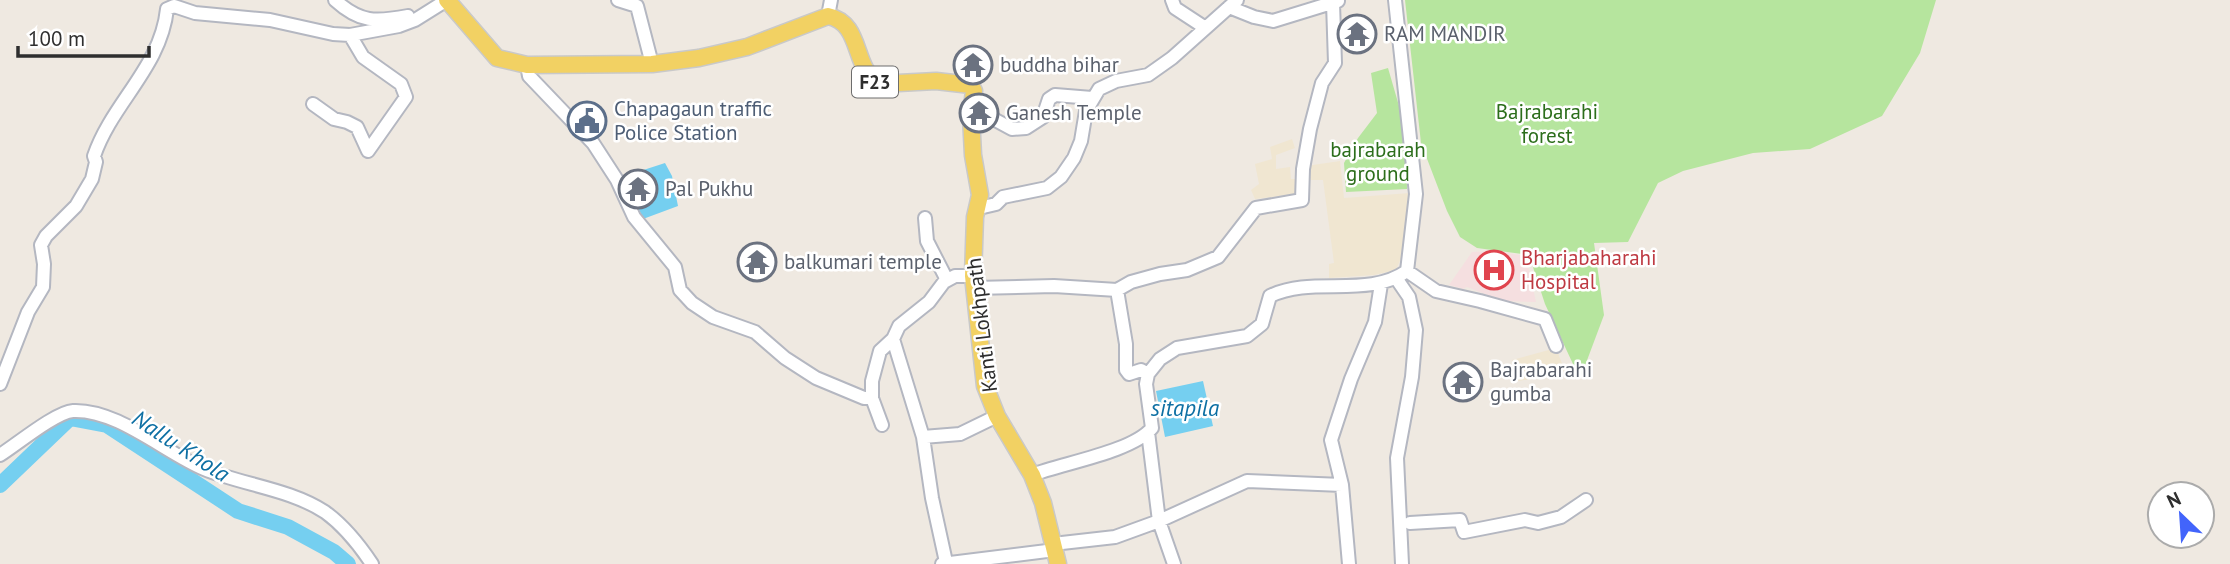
<svg xmlns="http://www.w3.org/2000/svg" width="2230" height="564" font-family="'PT Sans',sans-serif">
	<rect width="100%" height="100%" fill="#efe9e1"/>
	<path fill="#f0e6d1" d="M1292,139L1295,148L1276,155V169L1290,167L1291,179H1295V194L1255,199L1251,190L1259,184L1255,164L1272,159L1270,147Z
		M1340,161L1344,198L1410,193L1404,251L1396,270L1374,275L1329,278V264L1334,263L1323,180H1306V166Z
		M1556,348L1566,374L1518,381L1512,360Z"/>
	<path fill="#f5dfe0" d="M1493,251L1526,256L1536,302L1503,301L1467,287L1463,289L1449,285L1472,252Z"/>
	<path fill="#b6e59e" d="M1405,0H1936L1920,53L1882,116L1810,149L1753,153L1683,171L1658,183L1628,242L1594,243L1604,315L1580,379L1545,304L1529,255L1477,248L1460,237L1447,211L1421,143Z
		M1388,68L1406,130L1407,189L1346,192L1344,163L1358,138L1377,113L1371,73Z"/>
	<path fill="#75cff0" d="M665,163L672,176L678,206L643,219L625,176Z
		M1203,381L1213,426L1165,437L1156,391Z"/>
	<g fill="none" stroke-linecap="round" stroke-linejoin="round">
		<path stroke="#75cff0" stroke-width="16" d="M0,485L70,418L107,425L238,511L288,527L334,552L348,564"/>
		<defs>
			<path id="minor" d="M335,0C360,23 376,22 408,16
				M618,0L637,6L652,64
				M1172,0L1175,8L1204,27
				M1229,7L1254,17L1273,21L1338,1
				M828,16L831,0
				M527,65L529,76L593,143L617,180L634,217L675,267L680,290L692,303L713,317L755,332L785,358L816,378L864,398H872
				M313,104L334,119L347,122L357,127L368,151L406,97L401,84L363,57L350,35
				M971,116H988L1012,129L1026,128L1043,117L1049,99L1055,95L1092,98
				M979,208L996,204L1003,197L1047,188L1061,177L1074,158L1081,141L1086,111L1099,89L1116,81L1148,75L1172,58L1237,0
				M925,218L927,241L947,280
				M1407,271L1436,291L1480,301L1545,319L1556,346
				M1396,278L1409,297L1416,330L1412,377L1397,458L1402,564
				M974,288L1054,286L1117,290L1131,282L1160,274L1187,270L1218,257L1256,208L1302,200L1303,169L1310,129L1322,83L1335,63L1333,3
				M1117,290L1126,344V370L1129,374L1141,370L1148,374
				M893,339L923,437
				M0,384L28,312L43,287L44,264L41,245L46,236L76,206L92,179L96,162L94,156C112,103 161,67 167,9L174,6L195,13L270,20L333,34L350,35L399,26L415,20L447,0
				M882,425L872,398V381L880,351L893,339L899,326L929,302L944,282L955,276H973
				M1148,432L1159,521L1174,564
				M0,455C16,445 56,412 73,411C117,409 164,452 204,469C243,485 290,489 325,512C343,525 360,546 372,564
				M1032,475C1063,463 1132,452 1152,428L1146,384L1148,374L1160,359L1177,348L1247,336L1262,324L1270,296C1313,275 1367,299 1407,271L1416,194L1395,0
				M1410,523L1460,520L1464,532L1525,520L1538,523L1561,517L1586,500
				M1053,544L1115,537L1159,521L1247,481L1342,485
				M946,562L932,498L923,437L960,434L997,416
				M942,564L1055,550
				M1349,564L1342,485L1331,440L1351,379L1375,322L1381,284"/>
			<path id="major" d="M447,0L497,58L527,65L652,64L699,58L747,47L828,16C863,23 852,68 879,84L936,81L971,85L974,91L971,116L973,155L980,195L975,217L973,276L985,386L997,416L1032,475L1043,503L1058,564"/>
		</defs>
		<use href="#minor" stroke="#b4b7c1" stroke-width="16"/>
		<use href="#major" stroke="#c9c9c9" stroke-width="19"/>
		<use href="#minor" stroke="#fff" stroke-width="12"/>
		<use href="#major" stroke="#f2d163" stroke-width="16"/>
	</g>
	<defs>
		<symbol id="temple-ring" viewBox="-11 -11 22 22"><circle r="9.5" fill="#fff" stroke="#6b7280" stroke-width="1.5"/><path d="M0-6L5-2H3V0L6.5 2.5H4V6H1.5V3h-3V6H-4V2.5H-6.5L-3 0V-2H-5Z" fill="#6b7280"/></symbol>
		<symbol id="civic-ring" viewBox="-11 -11 22 22"><circle r="9.5" fill="#fff" stroke="#5c6f8a" stroke-width="1.5"/><path d="M-.6-6.5H3V-4.5H.6V-3L4-1V1h2V6H-6V1h2V-1L-.6-3ZM-1.2 2.5V6h2.4V2.5Z" fill="#5c6f8a"/></symbol>
		<symbol id="hospital-ring" viewBox="-11 -11 22 22"><circle r="9.5" fill="#fff" stroke="#e0444e" stroke-width="1.5"/><path d="M-5-5h3v3.5h4V-5h3V5h-3V1.5h-4V5h-3Z" fill="#e0444e"/></symbol>
	</defs>
	<g fill-rule="evenodd">
		<use href="#temple-ring" x="1335" y="12" width="44" height="44"/>
		<use href="#temple-ring" x="951" y="43" width="44" height="44"/>
		<use href="#temple-ring" x="957" y="91" width="44" height="44"/>
		<use href="#civic-ring" x="565" y="99" width="44" height="44"/>
		<use href="#temple-ring" x="616" y="167" width="44" height="44"/>
		<use href="#temple-ring" x="735" y="240" width="44" height="44"/>
		<use href="#hospital-ring" x="1472" y="248" width="44" height="44"/>
		<use href="#temple-ring" x="1441" y="360" width="44" height="44"/>
	</g>
	<g text-anchor="middle" stroke-width="5" stroke-linejoin="round" paint-order="stroke">
		<rect fill="#fff" stroke="#6d6d6d" stroke-width="2" x="852" y="66.5" width="46" height="31" rx="5"/>
		<g font-size="19" font-weight="bold" fill="#2e2e2e">
			<text x="875" y="89">F23</text>
		</g>
		<g font-size="21" fill="#5b616d" stroke="#fff" text-anchor="start">
			<text x="1384" y="41">RAM MANDIR</text>
			<text x="1000" y="72">buddha bihar</text>
			<text x="1006" y="120">Ganesh Temple</text>
			<text x="665" y="196">Pal Pukhu</text>
			<text x="784" y="269">balkumari temple</text>
			<text x="1490" y="377">Bajrabarahi<tspan x="1490" dy="24">gumba</tspan></text>
		</g>
		<g font-size="21" fill="#4e5e75" stroke="#fff" text-anchor="start">
			<text x="614" y="116">Chapagaun traffic<tspan x="614" dy="24">Police Station</tspan></text>
		</g>
		<g font-size="21" fill="#2c6e1b" stroke="#fff">
			<text x="1547" y="119">Bajrabarahi<tspan x="1547" dy="24">forest</tspan></text>
			<text x="1378" y="157">bajrabarah<tspan x="1378" dy="24">ground</tspan></text>
		</g>
		<g font-size="21" fill="#be3a42" stroke="#fff" text-anchor="start">
			<text x="1521" y="265">Bharjabaharahi<tspan x="1521" dy="24">Hospital</tspan></text>
		</g>
		<g font-size="21" fill="#2e2e2e" stroke="#fff">
			<text transform="translate(982 325) rotate(-97)" y="7">Kanti Lokhpath</text>
		</g>
		<g font-size="23" font-style="italic" fill="#0d6fa3" stroke="#fff">
			<text x="1185" y="416">sitapila</text>
			<text transform="translate(181 446) rotate(33)" y="8">Nallu Khola</text>
		</g>
	</g>
	<g transform="translate(2181 515) rotate(335)"><circle r="33" fill="#ffffff" stroke="#ababab" stroke-width="2"/>
	<path d="M0-5L12 26L0 18L-12 26Z" fill="#4264fb"/>
	<text y="-10" font-size="19" font-weight="bold" text-anchor="middle" fill="#2e2e2e">N</text>
	</g>
	<path d="M18 46v10h131v-10" fill="none" stroke="#2e2e2e" stroke-width="3.5"/>
	<text x="28" y="46" font-size="21" fill="#2e2e2e" stroke="#ffffff" stroke-width="5" paint-order="stroke">100 m</text>
</svg>
